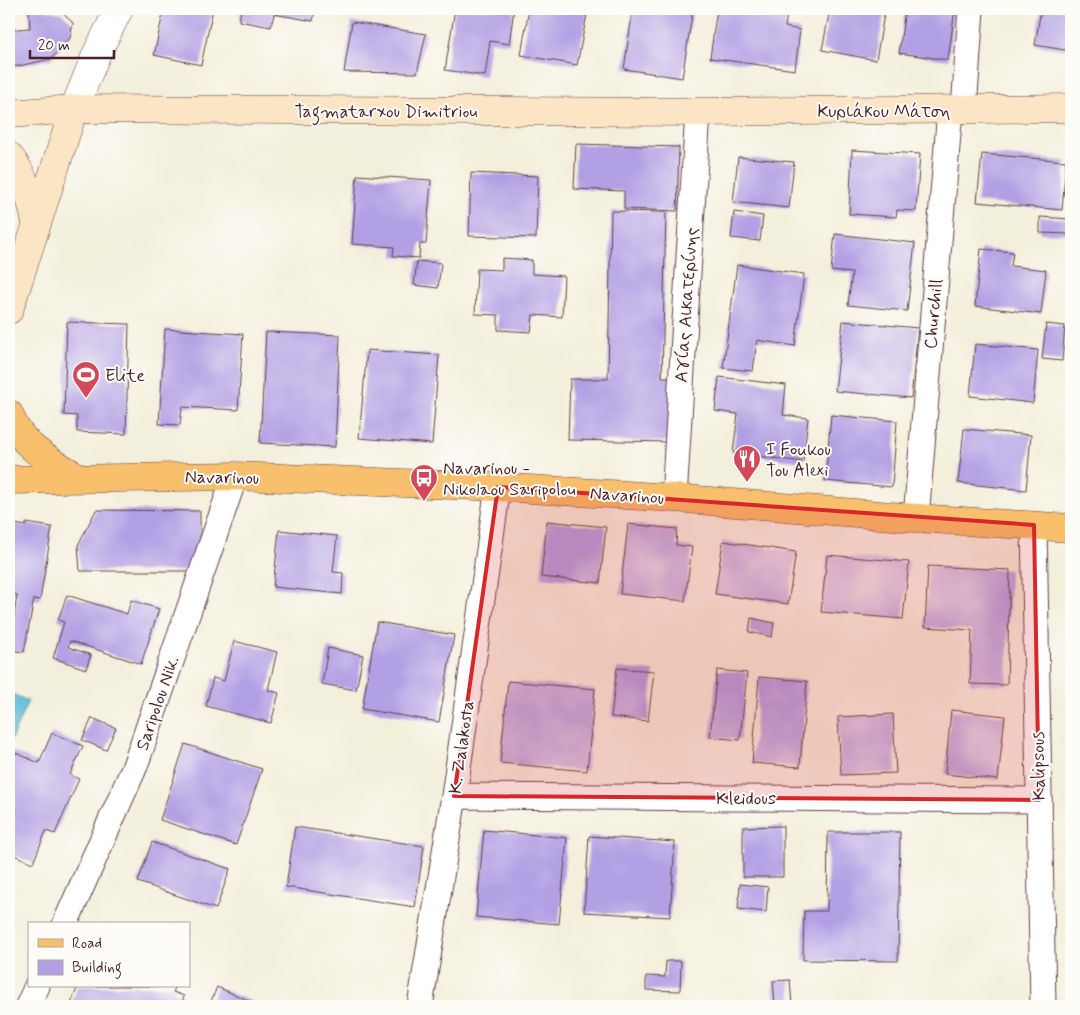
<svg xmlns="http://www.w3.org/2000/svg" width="1080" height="1015" font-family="Mynerve,sans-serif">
	<rect width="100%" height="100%" fill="#fdfcf7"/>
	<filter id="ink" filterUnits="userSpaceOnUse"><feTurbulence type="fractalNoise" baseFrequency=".02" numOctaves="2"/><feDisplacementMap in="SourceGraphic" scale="10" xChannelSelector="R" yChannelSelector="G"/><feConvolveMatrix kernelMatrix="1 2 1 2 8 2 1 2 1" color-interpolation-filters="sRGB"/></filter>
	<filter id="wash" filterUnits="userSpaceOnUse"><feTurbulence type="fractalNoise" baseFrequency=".0096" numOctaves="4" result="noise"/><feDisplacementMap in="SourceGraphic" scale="20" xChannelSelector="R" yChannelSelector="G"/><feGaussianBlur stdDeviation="1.12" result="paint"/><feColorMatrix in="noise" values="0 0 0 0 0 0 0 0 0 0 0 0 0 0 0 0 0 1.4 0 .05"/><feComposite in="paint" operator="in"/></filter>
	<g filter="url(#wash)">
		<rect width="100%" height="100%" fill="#f2efdb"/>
		<path fill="#5bbed9" stroke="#526e82" d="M10,693L28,701L11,740L9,739Z"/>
		<g id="blocks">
			<path fill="#b1a0e4" d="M29,9H41L62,13L73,23L70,38L51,59L9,68V30L30,28Z
				M164,9H213L201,65L154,55Z
				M241,9H315L313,21L274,14L271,27L239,21Z
				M455,9H514L509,44L490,41L485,76L445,70Z
				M529,9H588L577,65L521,55Z
				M633,9H693L682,78L624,69Z
				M717,9H788L785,27L800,30L795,70L710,58Z
				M830,9H885L876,60L822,50Z
				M905,9H955L948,60L899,53Z
				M1041,9H1071V51L1035,45Z
				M352,22L426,34L417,73L344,72Z
				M576,144L679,147L677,211L624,209V191L574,189Z
				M852,150L920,154L916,211L897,210L896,217L849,214Z
				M982,154L1066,161L1062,210L977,202Z
				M738,157L794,162L789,208L733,202Z
				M471,173L538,176L536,238L469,236Z
				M357,175L431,180L426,244H420L419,258L393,256L394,247L352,244Z
				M611,211L666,212L662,377H672L671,442L568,440L570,379H608Z
				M734,212L763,216L760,241L731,238Z
				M1040,217L1071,219V234L1040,233Z
				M835,234L915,243L907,311L848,305L852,273L831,271Z
				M981,249L1013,252L1011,266L1046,270L1041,314L975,306Z
				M502,258L532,260V274L564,276L562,317L533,315L531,332L498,330V315L475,314L477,269L502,270Z
				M417,261L441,263L438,288L414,285Z
				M737,265L804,274L795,346L757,340L753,371L723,368Z
				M843,321L918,328L911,398L835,391Z
				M67,322L129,324L126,434L77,432V416L64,415Z
				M1046,324L1065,326L1062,361L1042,359Z
				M165,329L243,334L238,410L182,407L180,425L159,424Z
				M266,332L340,335L335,447L260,443Z
				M975,344L1038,350L1033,403L970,396Z
				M367,350L439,355L432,444L359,438Z
				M719,377L786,385L783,415L808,418L803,462L733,453L738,414L715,411Z
				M831,415L897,421L892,487L825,481Z
				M964,429L1031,435L1026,490L958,483Z
				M96,510L200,511V547L191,571H80L78,545Z
				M547,521L606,527L600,583L541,577Z
				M9,523L26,526V523L52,527L40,600L34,599L24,652L9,650L17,595L9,593Z
				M628,524L677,529L676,545L692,547L685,601L620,594Z
				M279,530L337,536L333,572L343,573L342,594L273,587Z
				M723,541L796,552L788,604L715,594Z
				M827,555L909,562L903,619L821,612Z
				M928,566L1010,570L1007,685L970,684L972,630L925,627Z
				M67,595L127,614L131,600L159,609L141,664L70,641L68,647L91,655L86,669L53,658L64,622L58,620Z
				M751,618L774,623L772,637L749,632Z
				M377,622L454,635L439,722L362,709Z
				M234,641L277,652L268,690L279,693L271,723L206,706L213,678L224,681Z
				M328,648L363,655L356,690L322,684Z
				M617,668L654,671L648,721L611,717Z
				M717,670L747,673L740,740L710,737Z
				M759,677L807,681L800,767L752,763Z
				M508,681L595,689L587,771L500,763Z
				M951,710L1005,716L998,780L945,774Z
				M893,714L896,773L841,775L838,717Z
				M92,718L116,728L106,750L82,740Z
				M52,733L83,746L70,775L79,779L55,834L46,831L33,863L9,853V750L39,763Z
				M185,744L262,769L236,845L160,820Z
				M783,826V877H743V827Z
				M295,827L424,846L415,907L286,887Z
				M484,830L567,838L559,924L476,917Z
				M828,832H900L898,961L803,960L804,911H827Z
				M589,836L675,842L670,917L584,912Z
				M152,842L230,869L216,909L138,882Z
				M740,884L768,887L766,912L738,909Z
				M666,961H681L680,991L646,990V976L665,977Z
				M790,980L792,1006H775L773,981Z
				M78,986H176L173,992L184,996L181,1006H70Z
				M217,987L262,1006H209Z"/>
		</g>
	</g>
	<g filter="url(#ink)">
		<use href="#blocks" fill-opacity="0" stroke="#633e45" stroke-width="1"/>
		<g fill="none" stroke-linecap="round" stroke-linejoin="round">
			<defs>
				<path id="minor" d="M964,110L971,9
					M674,498L698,112
					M916,518L950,110
					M1034,525L1043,1006
					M454,796L1039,800
					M65,924L135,766L235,476
					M28,1006L37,986
					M420,1006L454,796L498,487"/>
				<path id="tertiary" d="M74,109L96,55L119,9"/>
				<path id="secondary" d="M9,114L74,109L698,112L1071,108
					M9,156C26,177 30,196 36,222
					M9,310L74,109"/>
				<path id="primary" d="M9,414C21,447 50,461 78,477
					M9,480L235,476L498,487L674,498L916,518L1071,528"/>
			</defs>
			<use href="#minor" stroke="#633e45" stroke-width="27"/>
			<use href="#tertiary" stroke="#633e45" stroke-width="29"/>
			<use href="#secondary" stroke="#633e45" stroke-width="29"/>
			<use href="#primary" stroke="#633e45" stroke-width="29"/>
			<use href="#minor" stroke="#fff" stroke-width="25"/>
			<use href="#tertiary" stroke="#fff" stroke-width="28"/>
			<use href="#secondary" stroke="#fce5c4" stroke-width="28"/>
			<use href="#primary" stroke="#f8bf6c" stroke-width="28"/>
		</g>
	</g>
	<path fill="#d62828" fill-opacity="0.2" stroke="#d62828" stroke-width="4" stroke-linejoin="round" d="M498,487L1034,525L1039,800L454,796Z"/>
	<defs>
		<symbol id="stadium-pin" viewBox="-11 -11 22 30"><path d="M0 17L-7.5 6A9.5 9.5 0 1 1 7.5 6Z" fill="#d1495b" stroke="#fdfcf7"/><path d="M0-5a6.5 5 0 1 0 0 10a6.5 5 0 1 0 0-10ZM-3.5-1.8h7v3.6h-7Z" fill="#fff"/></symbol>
		<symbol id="restaurant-pin" viewBox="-11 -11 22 30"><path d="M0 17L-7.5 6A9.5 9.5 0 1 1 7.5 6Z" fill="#d1495b" stroke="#fdfcf7"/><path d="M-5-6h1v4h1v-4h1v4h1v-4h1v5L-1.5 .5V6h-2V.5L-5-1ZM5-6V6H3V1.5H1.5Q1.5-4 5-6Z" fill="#fff"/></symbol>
		<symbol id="bus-pin" viewBox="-11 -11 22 30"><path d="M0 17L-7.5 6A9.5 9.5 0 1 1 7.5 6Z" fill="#d1495b" stroke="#fdfcf7"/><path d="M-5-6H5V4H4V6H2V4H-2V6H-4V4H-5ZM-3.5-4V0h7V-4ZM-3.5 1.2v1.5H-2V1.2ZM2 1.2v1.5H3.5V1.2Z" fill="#fff"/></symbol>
	</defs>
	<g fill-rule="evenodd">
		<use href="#stadium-pin" x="70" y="359" width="32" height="43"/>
		<use href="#restaurant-pin" x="731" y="443" width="32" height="43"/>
		<use href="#bus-pin" x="408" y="462" width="32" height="43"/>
	</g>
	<g text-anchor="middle" stroke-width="4" stroke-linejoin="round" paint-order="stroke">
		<g font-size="18" fill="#4a1f2b" stroke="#fdfcf7">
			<text x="386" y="117">Tagmatarxou Dimitriou</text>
			<text x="884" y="117">Κυριάκου Μάτση</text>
			<text transform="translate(686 305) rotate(-86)" y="6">Αγίας Αικατερίνης</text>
			<text transform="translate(933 314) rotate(-85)" y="6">Churchill</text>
			<text transform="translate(222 477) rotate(1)" y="6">Navarinou</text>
			<text transform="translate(627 495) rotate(4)" y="6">Navarinou</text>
			<text transform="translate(157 703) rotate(-71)" y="6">Saripolou Nik.</text>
			<text transform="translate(461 747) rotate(-82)" y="6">K. Zalakosta</text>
			<text transform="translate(1038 766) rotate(-91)" y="6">Kalipsous</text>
			<text x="746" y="804">Kleidous</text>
		</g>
		<g font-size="18" fill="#4a1f2b" stroke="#fdfcf7" text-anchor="start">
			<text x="105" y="381">Elite</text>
			<text x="766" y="455">I Foukou<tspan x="766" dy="21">Tou Alexi</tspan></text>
			<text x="443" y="474">Navarinou -<tspan x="443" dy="21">Nikolaou Saripolou</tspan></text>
		</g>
	</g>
	<rect width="1080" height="1015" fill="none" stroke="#fdfcf7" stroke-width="30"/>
	<rect x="28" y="922" width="162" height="65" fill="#fdfcf7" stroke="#b5a4a5"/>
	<rect x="38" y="939" width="25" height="8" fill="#f8bf6c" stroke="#b5a4a5"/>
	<text x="72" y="948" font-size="15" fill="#4a1f2b">Road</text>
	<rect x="38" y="960" width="25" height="15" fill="#b1a0e4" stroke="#b5a4a5"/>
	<text x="72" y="972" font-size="15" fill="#4a1f2b">Building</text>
	<path d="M30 50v8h84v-8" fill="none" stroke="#4a1f2b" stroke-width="2.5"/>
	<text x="38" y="50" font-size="15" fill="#4a1f2b" stroke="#fdfcf7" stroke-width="4" paint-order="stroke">20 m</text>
</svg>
